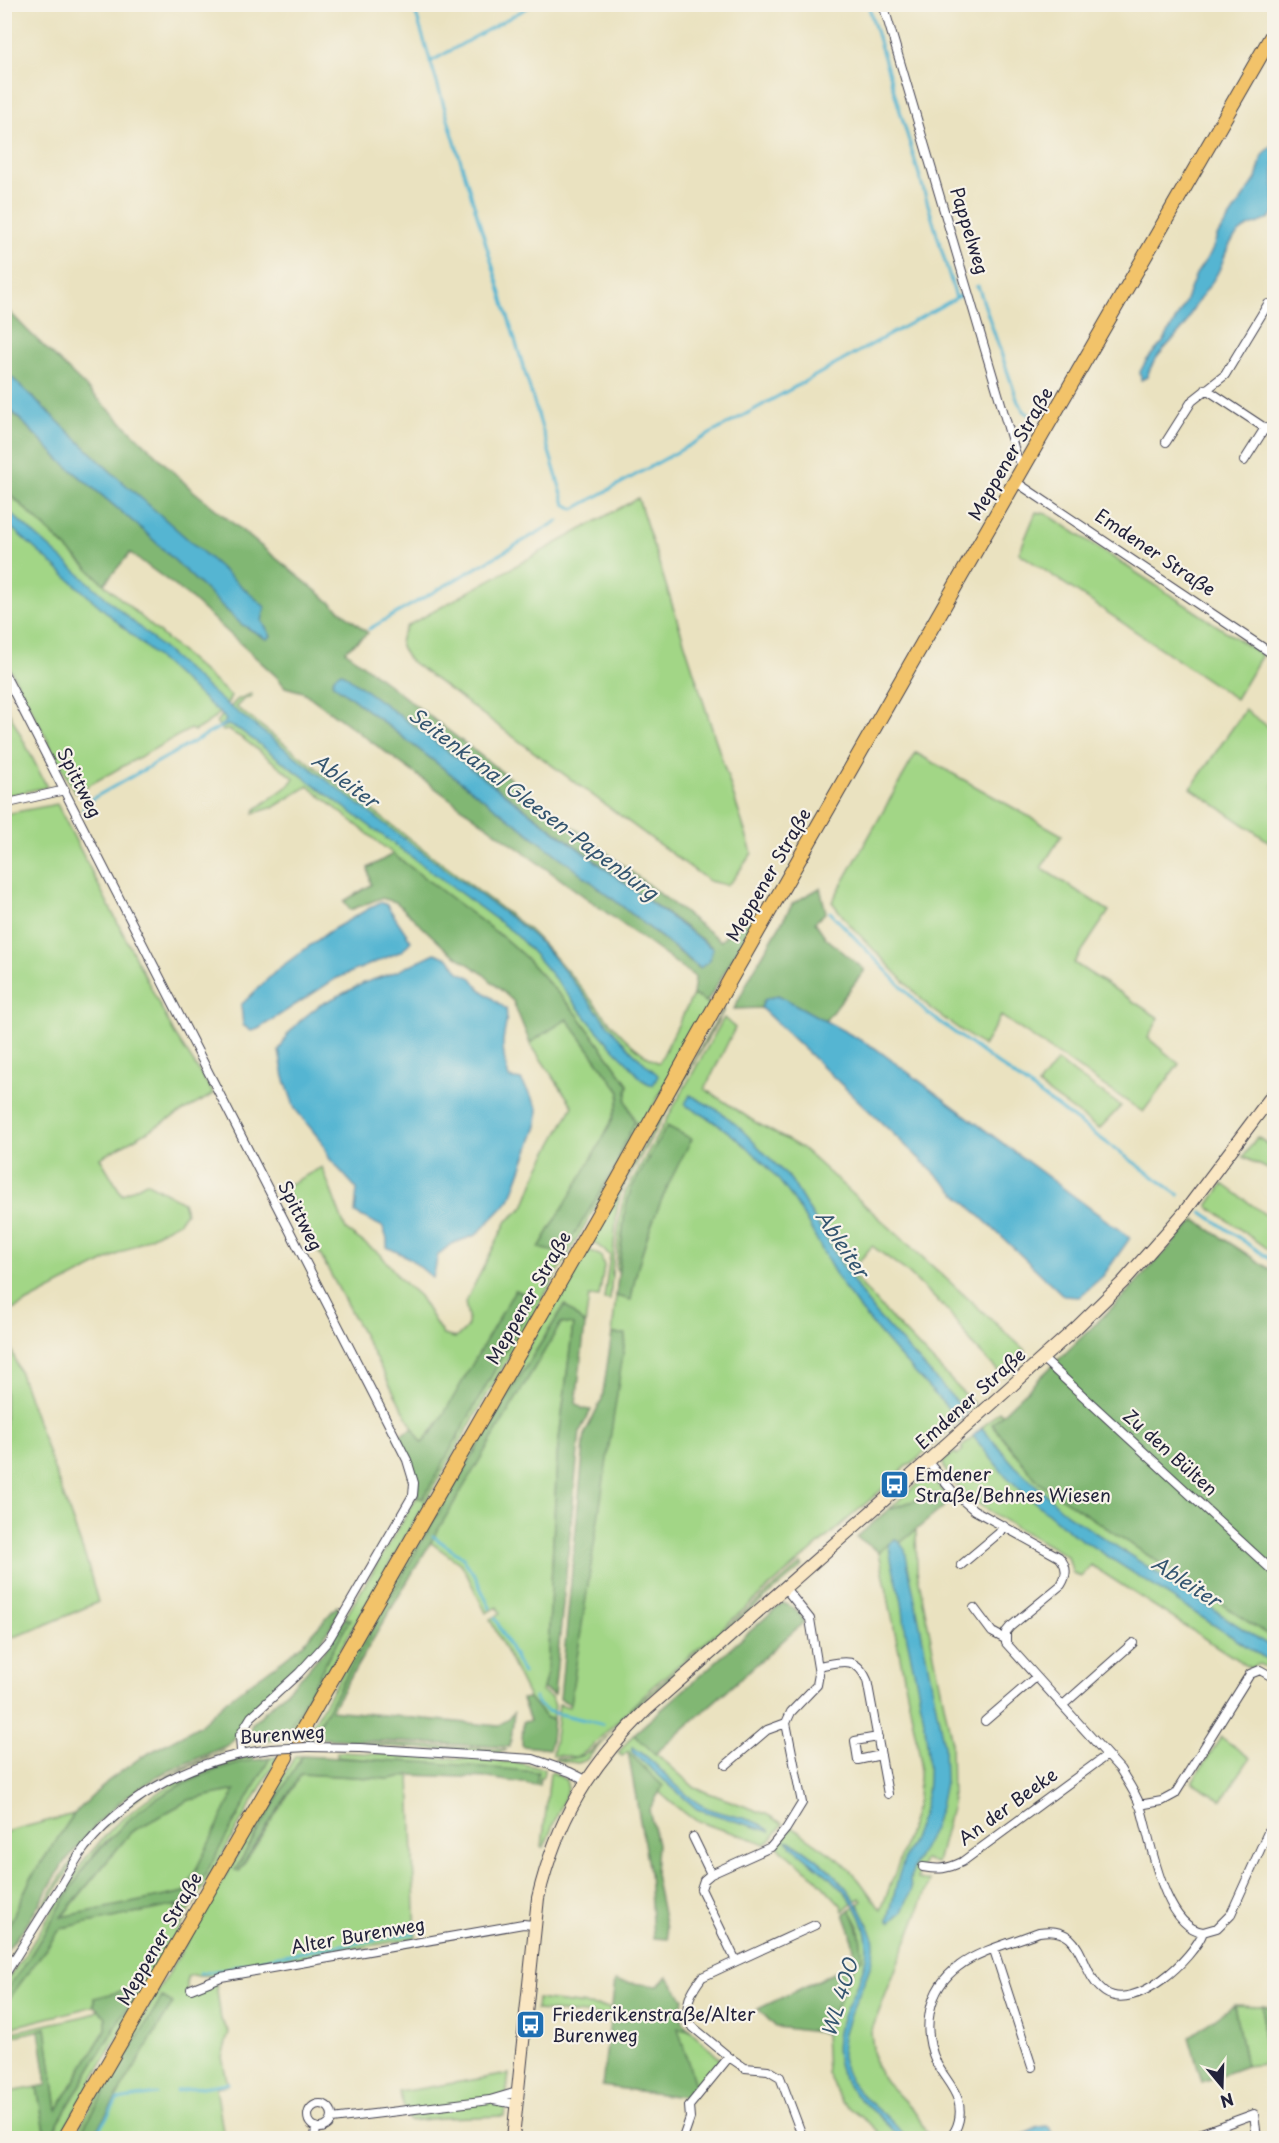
<svg xmlns="http://www.w3.org/2000/svg" width="1279" height="2143" font-family="'Playpen Sans',sans-serif">
	<rect width="100%" height="100%" fill="#f7f3e8"/>
	<filter id="ink" filterUnits="userSpaceOnUse"><feTurbulence type="fractalNoise" baseFrequency=".0167" numOctaves="2"/><feDisplacementMap in="SourceGraphic" scale="12" xChannelSelector="R" yChannelSelector="G"/><feConvolveMatrix kernelMatrix="1 2 1 2 8 2 1 2 1" color-interpolation-filters="sRGB"/></filter>
	<filter id="wash" filterUnits="userSpaceOnUse"><feTurbulence type="fractalNoise" baseFrequency=".008" numOctaves="4" result="noise"/><feDisplacementMap in="SourceGraphic" scale="24" xChannelSelector="R" yChannelSelector="G"/><feGaussianBlur stdDeviation="1.35" result="paint"/><feColorMatrix in="noise" values="0 0 0 0 0 0 0 0 0 0 0 0 0 0 0 0 0 1.4 0 .05"/><feComposite in="paint" operator="in"/></filter>
	<g filter="url(#wash)">
		<rect width="100%" height="100%" fill="#eae2c0"/>
		<path fill="#a2d686" stroke="#627c60" stroke-width="1.5" d="M4,489L104,584L231,696C225,712 209,723 194,731L190,729L75,793L5,659Z
			M638,498L752,853L732,881L726,885L709,881L409,660C399,646 397,641 407,626Z
			M1036,512L1047,514L1262,655L1236,699L1019,553Z
			M251,694L252,696L243,700L236,707L527,928C550,949 569,973 589,997C609,1021 630,1049 659,1063L693,995L712,1005L652,1108L635,1132L619,1166L289,1738L283,1739L349,1621L345,1618L417,1497L423,1499L534,1298L515,1290C489,1338 458,1405 421,1443L284,1187L322,1167L346,1230L381,1255L402,1281L419,1296L443,1335L455,1338C473,1327 469,1321 465,1303L507,1221L524,1207L539,1168L573,1106L529,1042L567,1019L620,1092C618,1112 607,1130 598,1147C580,1182 558,1214 539,1248L563,1253L617,1164L620,1152L635,1122L626,1101L628,1084L577,1014L525,957L505,939L393,854L308,786L274,807L254,813L255,810L289,785L294,778L242,738L228,730L223,731L216,722L237,700Z
			M4,704H5L47,787L5,796Z
			M1245,710L1269,727L1274,720V845L1191,788Z
			M916,753L1062,835L1041,868L1109,911L1074,963L1159,1018L1148,1038L1179,1064L1143,1112L1001,1016L983,1046L931,1009L849,924L832,902Z
			M57,804L174,1033L214,1094L100,1158L122,1195L146,1182L183,1202L186,1212L179,1222L5,1314V814Z
			M723,1009L724,1010L621,1191L617,1207L610,1300L604,1299L610,1255L592,1241L591,1237Z
			M724,1018L735,1028L705,1089L755,1122L802,1148L1026,1351L1004,1377L974,1346L948,1311L906,1271L872,1246L850,1272L891,1318L975,1405L912,1464L906,1466L879,1492L718,1632L652,1687L587,1751L576,1757L553,1755L559,1704L569,1707L625,1335L612,1334L616,1296L631,1299C640,1243 664,1189 691,1139L667,1127L631,1189L625,1210L618,1272L616,1270C618,1244 617,1216 626,1191Z
			M1057,1061L1121,1106L1099,1129L1038,1085Z
			M1257,1137L1274,1148V1172L1243,1157Z
			M1223,1184L1270,1218L1274,1214V1254L1208,1206Z
			M584,1251H591L601,1256L604,1266L599,1297L589,1296L585,1325L565,1305L515,1384L435,1518L311,1738H305Z
			M561,1323L573,1324L557,1456L547,1673L542,1692L552,1698L555,1706L553,1720L545,1717L529,1698L490,1619L500,1614L497,1607L486,1613L462,1565L430,1542Z
			M5,1331L87,1562L98,1602L36,1629L5,1640Z
			M999,1411L1002,1414L992,1424L1039,1483L1274,1639V1671L1259,1664L1250,1668L1091,1565L1081,1577L1073,1573L1068,1557C1039,1537 947,1498 943,1462L955,1452L957,1455L963,1450L961,1448Z
			M923,1479L935,1481L951,1501L934,1494L889,1509Z
			M916,1530L917,1571L951,1738L952,1804L937,1863L924,1860L917,1879L930,1881L871,2032L875,2065L885,2081L916,2113L929,2138H885L873,2126L841,2101L827,2073L825,2033L856,1962L862,1959L859,1926L850,1909L862,1901L860,1898L849,1905L843,1911L841,1905L815,1877L777,1846L792,1827L842,1862L859,1880L881,1910L902,1854L918,1799L920,1757L879,1552L889,1544L900,1542Z
			M801,1564L803,1566C746,1615 687,1661 632,1712L630,1710C686,1660 745,1613 801,1564Z
			M625,1716L586,1760L578,1763L555,1760L556,1758C593,1763 602,1739 625,1716Z
			M634,1734L695,1788L766,1814L783,1824L770,1841L765,1844C742,1833 716,1831 693,1818C681,1812 670,1801 659,1792L662,1786L628,1752L622,1756L618,1753Z
			M1221,1737L1250,1758L1222,1800L1192,1782Z
			M348,1742L507,1750L498,1753L348,1744Z
			M224,1751L156,1782L87,1842L5,1969C8,1956 27,1932 35,1919C88,1828 124,1788 224,1751Z
			M337,1752L482,1760L519,1763L544,1769L543,1777H540L539,1785H536L537,1772L337,1757Z
			M252,1756L253,1760L218,1769L178,1786L106,1841L87,1863L24,1966L5,1991V1983L24,1957L84,1860L114,1826L146,1800L177,1781L220,1764Z
			M295,1756H302L235,1870L239,1872L301,1774L390,1779L410,1775L416,1938L264,1964L216,1976L192,1975L187,1977V1995L190,1997L216,1983L221,2020L229,2032L222,2057L228,2085L216,2087L224,2138H92L172,2003L163,1997L77,2138H73Z
			M278,1757L59,2138H49L135,1994L94,1998V2006L5,2029V2004L61,1928L179,1904L178,1923L270,1758Z
			M552,1772L566,1780L568,1789L544,1847H542L550,1773Z
			M236,1790L185,1892L61,1918L131,1832L189,1800Z
			M74,1814L31,1878L5,1934V1832Z
			M537,1999L612,2008L610,2016L536,2010Z
			M1234,2005L1263,2006L1264,2064L1246,2066Z
			M99,2010L106,2017V2029L57,2111L46,2029L5,2038L4,2034L90,2015Z
			M677,2027L690,2030L721,2060L696,2089Z
			M509,2074L504,2116L440,2118L409,2121L399,2092Z
			M37,2087L45,2131L41,2138H9L5,2110L4,2093Z"/>
		<path fill="#81b773" stroke="#526c57" stroke-width="1.5" fill-rule="evenodd" d="M5,307L27,330L191,489L368,633L345,651L721,941L749,911L758,915L707,1002L693,995L695,977L303,692L285,687L277,677L186,594L130,553L104,584L5,489L4,404L60,460L143,530L241,624L266,639L109,470L5,371ZM342,673L713,948L699,968L574,868L333,684L334,677Z
			M393,854L505,939L525,957L577,1014L628,1084L626,1101L635,1122L620,1152L617,1164L563,1254L539,1248C559,1213 581,1179 600,1143C609,1127 618,1110 620,1092L567,1019L530,1043L513,1001L482,973L447,950L396,902L381,898L350,910L344,901L371,885L368,868Z
			M820,888L826,912L815,922L826,938L865,970L825,1021L778,995L764,1000L761,1008L734,1009L752,973L793,903Z
			M667,1126L692,1139C664,1189 640,1243 631,1300L616,1296L625,1210L631,1189Z
			M1195,1220L1274,1272V1639L1039,1483L992,1424L1117,1303Z
			M515,1290L535,1298L423,1499L417,1497C419,1471 410,1458 398,1436L413,1428L422,1443L435,1429Z
			M565,1305L585,1325L576,1403L583,1409L591,1410L580,1431L554,1695L543,1689L547,1673L557,1456L573,1325L561,1323L331,1710L499,1726L514,1713L510,1747L311,1738L435,1518L515,1384Z
			M612,1334H626L570,1704L560,1699L585,1433L602,1399Z
			M934,1494L951,1501L900,1543L895,1539L879,1552L857,1537L889,1509Z
			M782,1603C792,1605 800,1613 804,1622L655,1754L634,1734Z
			M337,1606L339,1609L338,1615L316,1650L305,1662L251,1712L233,1740L228,1745L162,1774L129,1795L104,1816L63,1864L29,1921L5,1953V1934L31,1878L74,1814L108,1781L140,1758L199,1726L227,1700L284,1659L303,1644Z
			M345,1618L350,1620L283,1739C271,1740 255,1745 249,1733L252,1724L305,1673L330,1643Z
			M529,1698L545,1717L553,1720L550,1749L523,1746L522,1744L523,1722L530,1721L522,1699Z
			M628,1752L663,1786L649,1810L657,1844L655,1874L668,1939L653,1938L649,1872Z
			M302,1756L437,1763L538,1772L536,1785L488,1778L410,1775L390,1779L301,1774L238,1872L235,1870Z
			M270,1758L178,1924L170,1919L178,1905L61,1928L5,2004V1991L24,1966L87,1863L126,1822L149,1803L178,1786L218,1769L241,1762ZM235,1790L185,1892L61,1917L131,1832L189,1800Z
			M850,1909C859,1926 862,1940 862,1959L856,1962L825,2033L776,2027L758,2009L856,1962L851,1933L844,1914Z
			M667,1976L684,1999C679,2011 679,2021 690,2030L678,2028L696,2089L690,2098L602,2086L615,1981L658,1986Z
			M130,1989L135,1994L49,2138H41L45,2131L37,2087L47,2085L39,2030L46,2028L57,2110L106,2029V2017L94,2006V1998Z
			M162,1997L173,2003L92,2138H77Z
			M1234,2005L1246,2066L1202,2082L1189,2037Z
			M1263,2006L1274,2008V2073L1264,2064Z"/>
		<path fill="#54b5d2" stroke="#3b6c86" stroke-width="1.5" d="M1274,144V213C1266,225 1251,222 1240,232C1228,242 1226,254 1220,268C1214,282 1203,293 1195,306C1190,312 1189,320 1185,326C1171,344 1154,354 1147,377L1141,380L1140,372L1146,361L1163,342L1184,305L1196,274L1212,251L1217,236L1256,179L1262,157L1267,150Z
			M5,371L109,470L265,607L262,621L271,636L267,639L241,624L143,530L60,460L5,404Z
			M5,508L220,699L379,820L515,921C525,929 535,937 543,946C582,988 612,1038 657,1074L658,1076L653,1085C639,1082 633,1067 623,1058C582,1019 553,970 513,932L240,730L228,725L221,728L220,726L226,721L224,717L5,522Z
			M341,672L713,949L708,962L700,968L574,868L332,683L334,677Z
			M380,902L387,905L411,941L402,951L335,979L258,1029L251,1031L243,1025L241,1005L278,969L330,931Z
			M435,953L450,959L459,972L472,978L479,988L506,1009C509,1022 503,1031 503,1044C503,1055 506,1067 509,1078L521,1080L538,1108L537,1126L510,1200L476,1235L451,1244L438,1255L433,1278L409,1258L387,1247V1239L383,1227L355,1213L357,1189L329,1158L322,1142L295,1109L284,1077L279,1051L288,1034L301,1020L320,1005L364,983L398,971Z
			M778,995L875,1048L1130,1238L1103,1276L1079,1297L1064,1296L761,1008L764,1000Z
			M690,1095L719,1111L739,1127L791,1180L847,1273L874,1312L967,1413L959,1420C921,1379 881,1339 848,1293C829,1268 817,1237 800,1210C774,1167 732,1129 687,1106L685,1104Z
			M982,1428L1015,1466L1068,1515L1274,1649V1664L1073,1534L1025,1494L1003,1473L973,1436Z
			M895,1539L900,1543L905,1550L944,1746L945,1782L940,1807L933,1828L915,1863L910,1880L911,1891L902,1912L890,1922L888,1920C892,1905 895,1890 899,1875C907,1848 924,1821 927,1793C933,1741 917,1688 907,1638C904,1625 904,1611 901,1597C896,1579 890,1562 889,1544Z
			M632,1747C658,1761 675,1790 701,1805C722,1817 753,1815 771,1832L697,1809L632,1752Z
			M787,1841H790C824,1861 851,1886 867,1922C870,1929 874,1936 874,1944C874,1962 865,1980 858,1996C849,2017 838,2039 843,2062C847,2088 870,2101 888,2118C895,2124 900,2131 906,2138H899C883,2112 850,2101 840,2070C819,2009 894,1973 856,1908C837,1876 811,1866 787,1841Z
			M1047,2126L1051,2129L1055,2138H1016L1039,2127Z"/>
		<g fill="none" stroke-linecap="round" stroke-linejoin="round">
			<path stroke="#54b5d2" stroke-width="3" d="M413,4L565,504L574,509L956,298
				M868,4L956,298L963,294
				M430,62L534,4
				M976,287L978,286L1018,402L1025,412L1032,416
				M369,629L558,521
				M83,810L88,801L222,726
				M830,912L926,1012L1179,1195
				M1202,1212L1274,1262
				M433,1536L463,1558L475,1576L490,1608
				M495,1618L523,1673
				M535,1698L540,1706L547,1711L602,1724
				M200,1973L216,1971L279,1956L414,1933
				M176,2091L228,2083
				M94,2138L117,2100L157,2094"/>
		</g>
	</g>
	<g filter="url(#ink)">
		<g fill="none" stroke-linecap="round" stroke-linejoin="round">
			<defs>
				<path id="street" d="M883,4L1017,458L1024,466
					M1206,389L1274,434
					M1166,442L1192,401L1225,375L1268,304L1274,308
					M1244,461L1265,428
					M1016,482L1274,655
					M4,673L407,1460L414,1483L413,1495L328,1641L299,1673L251,1717L240,1735L241,1752
					M4,804L65,790
					M1043,1359L1274,1572
					M927,1461L954,1493L974,1510L1059,1557C1068,1567 1067,1575 1061,1585L1010,1627L1006,1632V1643L1120,1769C1127,1781 1135,1792 1140,1805C1150,1837 1163,1927 1203,1932
					M961,1565L999,1533L1004,1526
					M974,1608L992,1632L1005,1639
					M818,1666C841,1662 856,1655 867,1680L888,1794
					M1063,1705L1133,1643
					M985,1721L1036,1677
					M878,1737L855,1741L858,1760L881,1755
					M308,1747L360,1748L533,1759L570,1772L586,1780
					M726,1765L767,1730L786,1723
					M1139,1805L1162,1801L1175,1794L1250,1674L1260,1670L1274,1678
					M693,1837L711,1874
					M923,1867C939,1870 947,1869 962,1862L1107,1755
					M994,1950L1032,2067
					M736,1961L701,1889L704,1880L711,1874L771,1847L786,1829L802,1803L786,1723L791,1712L817,1685L819,1674L810,1619L785,1588
					M4,1976C22,1947 40,1918 58,1890C67,1876 75,1860 85,1847C132,1790 198,1758 271,1749
					M191,1989L221,1977L523,1924L534,1925
					M729,2057L688,2023C685,2003 690,1993 702,1977L815,1925
					M493,2100L516,2104
					M308 2116a12 12 0 1 1 24 0a12 12 0 1 1-24 0Z
					M332,2119L490,2100L517,2092
					M315,2138L316,2127
					M683,2138L690,2118L689,2106L729,2057L745,2068L768,2070L780,2077L803,2138
					M949,2138C959,2129 962,2113 958,2100C954,2087 943,2076 937,2064C921,2030 927,1989 959,1966C978,1951 1016,1941 1039,1932C1087,1924 1077,1972 1105,1992C1135,2013 1194,1958 1203,1932L1217,1928L1231,1914L1274,1819
					M1188,2138L1254,2114L1257,2138"/>
				<path id="secondary" d="M513,2138L538,1898C557,1819 589,1767 646,1710L882,1502L1075,1329L1123,1282L1183,1214L1274,1093"/>
				<path id="primary" d="M298,1738L617,1182L731,978L1024,466L1274,32
					M65,2138L286,1757"/>
			</defs>
			<use href="#street" stroke="#403f4f" stroke-width="10"/>
			<use href="#secondary" stroke="#403f4f" stroke-width="14"/>
			<use href="#primary" stroke="#403f4f" stroke-width="16"/>
			<use href="#street" stroke="#fff" stroke-width="8"/>
			<use href="#secondary" stroke="#fae7c3" stroke-width="12"/>
			<use href="#primary" stroke="#f2c36a" stroke-width="14"/>
			<defs>
				<path id="street-bridge" d="M271,1749L308,1747"/>
			</defs>
			<use href="#street-bridge" stroke="#403f4f" stroke-width="10" stroke-linecap="butt"/>
			<use href="#street-bridge" stroke="#fff" stroke-width="8"/>
		</g>
	</g>
	<defs>
		<symbol id="bus-square" viewBox="-11 -11 22 22"><rect x="-9" y="-9" width="18" height="18" rx="4" fill="#1f6fb2" stroke="#f7f3e8"/><path d="M-5-6H5V4H4V6H2V4H-2V6H-4V4H-5ZM-3.5-4V0h7V-4ZM-3.5 1.2v1.5H-2V1.2ZM2 1.2v1.5H3.5V1.2Z" fill="#fff"/></symbol>
	</defs>
	<g fill-rule="evenodd">
		<use href="#bus-square" x="878" y="1468" width="33" height="33"/>
		<use href="#bus-square" x="514" y="2008" width="33" height="33"/>
	</g>
	<g text-anchor="middle" stroke-width="4.5" stroke-linejoin="round" paint-order="stroke">
		<g font-size="18" fill="#22223b" stroke="#f7f3e8">
			<text transform="translate(969 231) rotate(73)" y="6">Pappelweg</text>
			<text transform="translate(1011 454) rotate(-60)" y="6">Meppener Straße</text>
			<text transform="translate(1155 553) rotate(34)" y="6">Emdener Straße</text>
			<text transform="translate(79 783) rotate(63)" y="6">Spittweg</text>
			<text transform="translate(769 875) rotate(-60)" y="6">Meppener Straße</text>
			<text transform="translate(300 1216) rotate(63)" y="6">Spittweg</text>
			<text transform="translate(529 1298) rotate(-60)" y="6">Meppener Straße</text>
			<text transform="translate(971 1399) rotate(-42)" y="6">Emdener Straße</text>
			<text transform="translate(1170 1453) rotate(42)" y="6">Zu den Bülten</text>
			<text transform="translate(282 1735) rotate(-4)" y="6">Burenweg</text>
			<text transform="translate(1008 1807) rotate(-36)" y="6">An der Beeke</text>
			<text transform="translate(358 1936) rotate(-10)" y="6">Alter Burenweg</text>
			<text transform="translate(160 1939) rotate(-60)" y="6">Meppener Straße</text>
		</g>
		<g font-size="18" fill="#22223b" stroke="#f7f3e8" text-anchor="start">
			<text x="915" y="1481">Emdener<tspan x="915" dy="21">Straße/Behnes Wiesen</tspan></text>
			<text x="552" y="2021">Friederikenstraße/Alter<tspan x="552" dy="21">Burenweg</tspan></text>
		</g>
		<g font-size="20" font-style="italic" fill="#345570" stroke="#f7f3e8">
			<text transform="translate(345 781) rotate(37)" y="7">Ableiter</text>
			<text transform="translate(533 804) rotate(37)" y="7">Seitenkanal Gleesen-Papenburg</text>
			<text transform="translate(842 1244) rotate(56)" y="7">Ableiter</text>
			<text transform="translate(1186 1582) rotate(33)" y="7">Ableiter</text>
			<text transform="translate(840 1998) rotate(-73)" y="7">WL 400</text>
		</g>
	</g>
	<rect width="1279" height="2143" fill="none" stroke="#f7f3e8" stroke-width="24"/>
	<g transform="translate(1222 2086) rotate(161)" stroke="#f7f3e8" stroke-width="4.5" paint-order="stroke">
	<path d="M0-4.5L10 22L0 15L-10 22Z" fill="#22223b"/>
	<text y="-9" font-size="16" font-weight="bold" text-anchor="middle" fill="#22223b">N</text>
	</g>
</svg>
